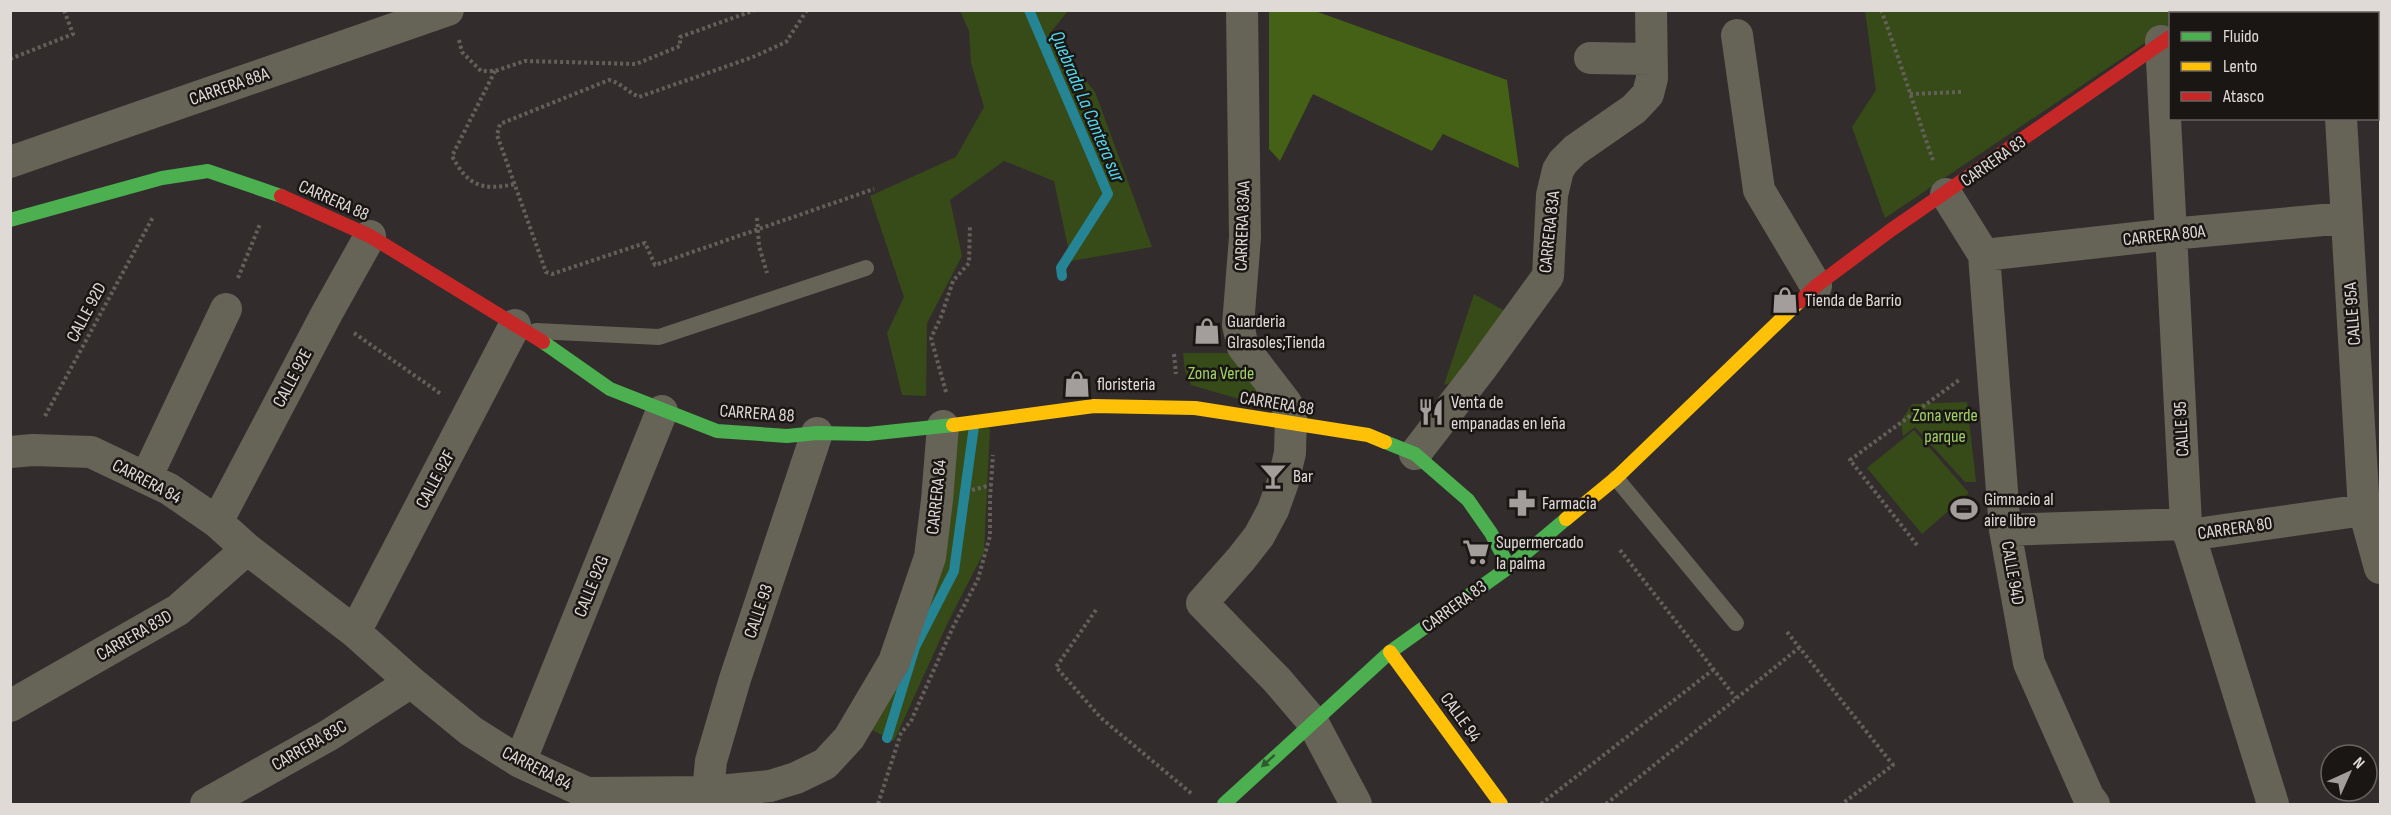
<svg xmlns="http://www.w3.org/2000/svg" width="2391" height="815" font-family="'Sofia Sans Condensed',sans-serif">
	<rect width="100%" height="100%" fill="#322d2c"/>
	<path fill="#364b17" d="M960,11H1068L1049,34L1095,92L1152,247L1071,261L1054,181L1004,161L950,200L962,256L927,323L926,396L902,395L887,333L904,297L870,196L956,157L984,107L971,63L969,31Z
		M1865,11H2194L2189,13L2170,14V26L1885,218L1852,127L1876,90Z
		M1474,294L1507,312L1463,378L1444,385Z
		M1183,353H1228L1281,411L1191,385L1185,371Z
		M1967,402L1976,482H1965L1915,427L1903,436L1901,421L1912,404Z
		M990,428L984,552L949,620L894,741L870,729L954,430Z
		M1914,430L1969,493L1922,534L1867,468Z"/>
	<path fill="#456116" d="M1269,11H1315L1507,80L1519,168L1443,134L1432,151L1313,94L1280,161L1269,149Z"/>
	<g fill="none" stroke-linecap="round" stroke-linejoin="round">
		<path stroke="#258594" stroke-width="10" d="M1029,10L1108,194L1061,268L1062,276
			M887,738L915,647L954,571L974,426"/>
		<path stroke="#646059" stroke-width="4" stroke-dasharray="3 3" stroke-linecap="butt" d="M807,10L786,42L753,57L639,97C628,92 621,83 609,80L500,124L497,135L546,272L552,274L645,243L655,265L874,189
			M1881,10C1900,60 1915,110 1933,160
			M459,40L462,52L481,71H495L525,61L636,64L680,46V37L755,10
			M10,59L73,34L64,10
			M495,71L452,156C468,186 482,191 515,184
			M1910,94L1961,92
			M757,218L759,246L767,273
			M238,278L260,224
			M354,333L441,394
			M1174,354L1176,374
			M946,392L931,338L941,317L953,281L969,263L970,225
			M45,416L153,217
			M972,490L991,485
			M1917,545L1850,460L1959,380
			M1620,550L1736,698
			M1096,610L1056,667L1101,718L1192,794
			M1787,632L1893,765L1842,804
			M878,804L901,733L911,721L953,627L978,579L990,536V498L993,455
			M1541,804L1714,669
			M1606,804L1800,647"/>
		<path stroke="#666357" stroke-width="16" d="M536,331L659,337L866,268
			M1616,478L1736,623"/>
		<path stroke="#666357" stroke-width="32" d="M1242,10L1245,237L1238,325L1243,347L1286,403L1291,414L1290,453L1283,482L1273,510L1259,536L1241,559L1202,603L1277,680L1312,721L1356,804
			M2327,10V14
			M1737,35L1759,190L1816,286
			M2161,41L2186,524L2273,804
			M1590,58L1650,59
			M2378,92H2380
			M2341,118L2364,510L2380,568
			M10,162L448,10
			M1946,194L1984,255L2005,530L2029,663L2088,796L2094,804
			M1984,255L2171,234L2345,218
			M10,452L33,450L91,452L169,489L217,522L247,549L355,632L411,682L471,731L520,762L587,793L708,792L770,786L796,778L825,764L849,738L894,662L930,557L937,500L943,426
			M1415,454L1480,370L1548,276L1552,195L1558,170L1563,162L1575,150L1634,109L1648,94L1652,78L1651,10
			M146,478L226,309
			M217,522L327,313L370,236
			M2005,530L2186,524L2189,535L2364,510
			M355,632L515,325
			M10,706L178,610L247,549
			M520,762L662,411
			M708,792L711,761L735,679L817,433
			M206,804L329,735L411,682"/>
		<path stroke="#4caf50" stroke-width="14" d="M2219,14L2225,10
			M10,220L162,178L208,171L281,196
			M543,342L610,389L717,431L787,436L817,433L868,434L953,425
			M1385,442L1415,454L1468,500L1491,533L1509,567
			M1224,804L1390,652L1509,567L1566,519"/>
		<path stroke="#ffc107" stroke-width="14" d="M953,425L1094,406L1195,408L1368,435L1385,442
			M1566,519L1616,478L1799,302
			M1390,652L1501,804"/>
		<path stroke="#c62828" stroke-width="14" d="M281,196L370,236L543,342
			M1799,302L1816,286L1891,230L2170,37"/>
	</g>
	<defs><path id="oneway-solid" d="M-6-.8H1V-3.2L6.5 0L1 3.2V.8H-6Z" transform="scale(1.5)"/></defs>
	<use fill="#305b2f" href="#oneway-solid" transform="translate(1268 761) rotate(138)"/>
	<defs>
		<symbol id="shop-bare" viewBox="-9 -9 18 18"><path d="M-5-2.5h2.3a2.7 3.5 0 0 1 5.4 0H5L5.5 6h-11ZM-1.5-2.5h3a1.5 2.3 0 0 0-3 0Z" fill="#a39d9b" stroke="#1a1614" stroke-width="2.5" paint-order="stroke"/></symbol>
		<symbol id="restaurant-bare" viewBox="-9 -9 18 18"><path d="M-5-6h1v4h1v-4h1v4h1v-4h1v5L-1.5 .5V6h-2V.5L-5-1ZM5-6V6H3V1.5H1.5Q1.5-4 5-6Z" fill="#a39d9b" stroke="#1a1614" stroke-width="2.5" paint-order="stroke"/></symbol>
		<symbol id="bar-bare" viewBox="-9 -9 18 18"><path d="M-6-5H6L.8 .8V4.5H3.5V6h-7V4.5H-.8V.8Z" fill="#a39d9b" stroke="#1a1614" stroke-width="2.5" paint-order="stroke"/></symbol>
		<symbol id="pharmacy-bare" viewBox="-9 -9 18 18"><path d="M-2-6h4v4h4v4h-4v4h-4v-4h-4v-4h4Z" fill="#a39d9b" stroke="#1a1614" stroke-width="2.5" paint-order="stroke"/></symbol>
		<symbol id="stadium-bare" viewBox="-9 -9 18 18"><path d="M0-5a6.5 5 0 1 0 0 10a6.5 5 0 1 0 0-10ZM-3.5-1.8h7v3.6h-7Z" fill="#a39d9b" stroke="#1a1614" stroke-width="2.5" paint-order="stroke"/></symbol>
		<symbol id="supermarket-bare" viewBox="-9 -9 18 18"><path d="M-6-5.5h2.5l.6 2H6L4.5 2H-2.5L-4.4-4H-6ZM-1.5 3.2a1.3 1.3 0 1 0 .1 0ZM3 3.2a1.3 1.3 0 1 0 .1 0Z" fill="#a39d9b" stroke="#1a1614" stroke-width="2.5" paint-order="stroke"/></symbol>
	</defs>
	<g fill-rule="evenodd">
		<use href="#shop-bare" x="1766" y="281" width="38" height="38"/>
		<use href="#shop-bare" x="1188" y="312" width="38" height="38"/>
		<use href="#shop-bare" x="1058" y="365" width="38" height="38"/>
		<use href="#restaurant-bare" x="1412" y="393" width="38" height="38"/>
		<use href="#bar-bare" x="1254" y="457" width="38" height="38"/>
		<use href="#pharmacy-bare" x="1503" y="484" width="38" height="38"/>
		<use href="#stadium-bare" x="1945" y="490" width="38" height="38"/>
		<use href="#supermarket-bare" x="1457" y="533" width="38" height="38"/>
	</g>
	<g text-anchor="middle" stroke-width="5" stroke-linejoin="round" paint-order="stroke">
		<g font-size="18" fill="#e0dad7" stroke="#1a1614">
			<text transform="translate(229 86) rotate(-19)" y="6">CARRERA 88A</text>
			<text transform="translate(1993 161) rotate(-35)" y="6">CARRERA 83</text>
			<text transform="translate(334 200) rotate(24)" y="6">CARRERA 88</text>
			<text transform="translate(1242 226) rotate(-88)" y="6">CARRERA 83AA</text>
			<text transform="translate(1549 232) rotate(-84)" y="6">CARRERA 83A</text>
			<text transform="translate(2164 235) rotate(-6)" y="6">CARRERA 80A</text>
			<text transform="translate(86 312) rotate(-62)" y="6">CALLE 92D</text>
			<text transform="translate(2352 314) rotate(-94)" y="6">CALLE 95A</text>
			<text transform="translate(292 378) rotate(-62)" y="6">CALLE 92E</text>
			<text transform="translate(1277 403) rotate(9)" y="6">CARRERA 88</text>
			<text transform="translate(757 413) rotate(4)" y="6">CARRERA 88</text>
			<text transform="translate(2181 429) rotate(-93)" y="6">CALLE 95</text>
			<text transform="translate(435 479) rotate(-62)" y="6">CALLE 92F</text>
			<text transform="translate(147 481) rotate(28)" y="6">CARRERA 84</text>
			<text transform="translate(936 497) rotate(-84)" y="6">CARRERA 84</text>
			<text transform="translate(2235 528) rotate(-8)" y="6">CARRERA 80</text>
			<text transform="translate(2013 573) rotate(80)" y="6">CALLE 94D</text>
			<text transform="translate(591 586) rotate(-68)" y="6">CALLE 92G</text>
			<text transform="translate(1454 606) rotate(-36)" y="6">CARRERA 83</text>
			<text transform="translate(758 611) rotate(-71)" y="6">CALLE 93</text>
			<text transform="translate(134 635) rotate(-30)" y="6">CARRERA 83D</text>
			<text transform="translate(1461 717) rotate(54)" y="6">CALLE 94</text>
			<text transform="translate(309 745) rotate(-30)" y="6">CARRERA 83C</text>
			<text transform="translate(537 768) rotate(27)" y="6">CARRERA 84</text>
		</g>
		<g font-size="18" fill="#e0dad7" stroke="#1a1614" text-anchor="start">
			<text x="1805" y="306">Tienda de Barrio</text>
			<text x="1227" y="327">Guarderia<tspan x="1227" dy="21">GIrasoles;Tienda</tspan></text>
			<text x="1097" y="390">floristeria</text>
			<text x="1451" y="408">Venta de<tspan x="1451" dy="21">empanadas en leña</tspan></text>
			<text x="1293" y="482">Bar</text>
			<text x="1984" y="505">Gimnacio al<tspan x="1984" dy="21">aire libre</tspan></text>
			<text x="1542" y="509">Farmacia</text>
			<text x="1496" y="548">Supermercado<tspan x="1496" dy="21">la palma</tspan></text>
		</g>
		<g font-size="18" fill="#a1d164" stroke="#1a1614">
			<text x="1221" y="379">Zona Verde</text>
			<text x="1945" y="421">Zona verde<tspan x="1945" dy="21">parque</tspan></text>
		</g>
		<g font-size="20" font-style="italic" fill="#53d9ee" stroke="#1a1614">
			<text transform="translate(1088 106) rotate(67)" y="7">Quebrada La Cantera sur</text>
		</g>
	</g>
	<rect width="2391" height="815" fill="none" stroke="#e0dad7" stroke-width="24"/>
	<rect x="2169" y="12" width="210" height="108" fill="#1a1614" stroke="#696462" stroke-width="1.5"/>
	<rect x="2181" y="32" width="30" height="9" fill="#4caf50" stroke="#696462" stroke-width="1.5"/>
	<text x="2223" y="42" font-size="18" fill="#e0dad7">Fluido</text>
	<rect x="2181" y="62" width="30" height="9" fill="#ffc107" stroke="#696462" stroke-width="1.5"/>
	<text x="2223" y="72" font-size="18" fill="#e0dad7">Lento</text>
	<rect x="2181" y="92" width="30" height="9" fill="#c62828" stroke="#696462" stroke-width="1.5"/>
	<text x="2223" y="102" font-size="18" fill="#e0dad7">Atasco</text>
	<g transform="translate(2349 773) rotate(45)"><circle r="28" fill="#1a1614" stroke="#696462" stroke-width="1.5"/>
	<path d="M0-4.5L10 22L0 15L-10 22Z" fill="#a39d9b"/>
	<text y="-9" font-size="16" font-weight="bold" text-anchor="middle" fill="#e0dad7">N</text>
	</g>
</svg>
